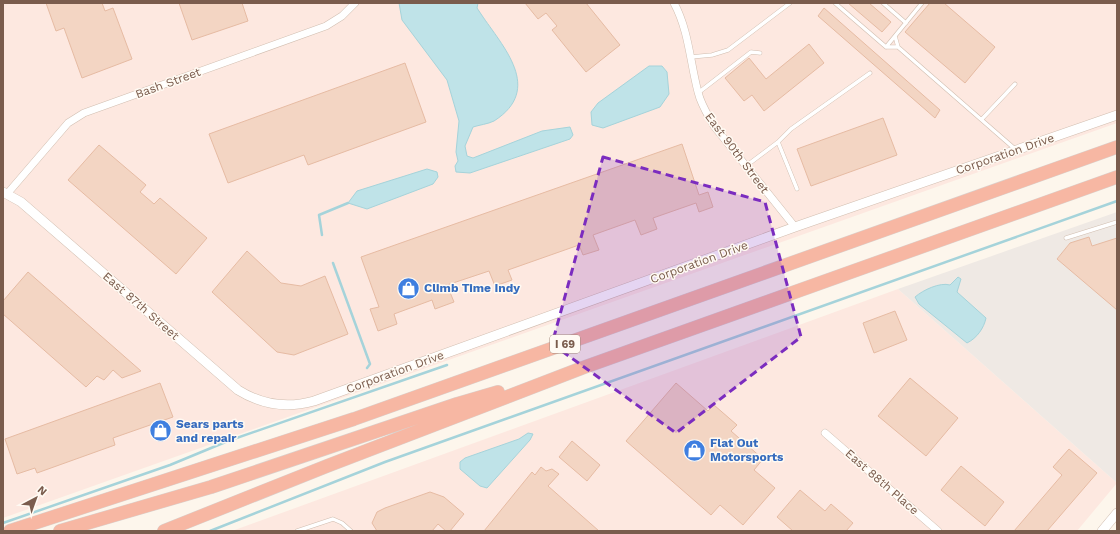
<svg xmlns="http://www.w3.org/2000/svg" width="1120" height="534" font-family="'Work Sans',sans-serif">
	<rect width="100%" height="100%" fill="#fdf6ec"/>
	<path fill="#fde8e0" d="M3,3H1117V123L3,518Z
		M898,289L1117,483L1077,531H232Z"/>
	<path fill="#efe9e4" d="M1117,212V483L898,289Z"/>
	<path fill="#bfe3e8" stroke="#a5d3da" d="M399,3H478L477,8L481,14C503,47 544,89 494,121C488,124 479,125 473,127L465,146L467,156L473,158L542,131L570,127L573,135L570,139L470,173L456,172L455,166L458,161L456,152L459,121L447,80L402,20Z
		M649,66H662L667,72L669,94L660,107L603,128L592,125L591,112L598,103Z
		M427,169L437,172L438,177L433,184L367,209L348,203L357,191Z
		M958,277L961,279L957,292L986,318C984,328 977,338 967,343L919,304L915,297C923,290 940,282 950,285Z
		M528,433L533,434L530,440L487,488L480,486L460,469V462L465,458L519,439Z"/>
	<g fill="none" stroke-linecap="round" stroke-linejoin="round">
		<path stroke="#a5d3da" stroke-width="2.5" d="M322,235L319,215L348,203
			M333,263L370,364L367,368
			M3,523L170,465L228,441L447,365
			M210,531L385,462L1117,201"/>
	</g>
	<path fill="#f3d5c3" stroke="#e6bba3" d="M46,3H102L105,11L113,8L132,59L82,78L64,28L56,31Z
		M179,3H242L248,21L192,40Z
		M525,3H586L620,45L586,72L552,30L557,26L546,13L538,19Z
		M848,3H869L891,22L882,32Z
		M930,3H944L995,47L965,83L905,32Z
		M824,8L940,110L935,118L818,16Z
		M809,44L824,63L764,111L752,95L744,101L725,78L749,58L766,79Z
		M405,63L426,122L308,165L304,155L228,183L209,134Z
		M883,118L897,155L811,186L797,149Z
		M682,144L699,195L708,192L713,207L699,212L696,203L653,218L657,229L641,235L635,220L593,235L599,250L583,255L579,245L508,270L512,280L495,286L489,271L447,285L454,302L435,309L432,300L394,314L397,324L378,331L370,309L379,307L361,257Z
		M99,145L146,185L140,192L154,204L160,198L207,238L176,274L68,180Z
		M1089,237L1092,246L1117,238V310L1057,259L1070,243Z
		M247,251L281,283L301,286L325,276L348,334L294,355L277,352L212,292Z
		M28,272L141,371L122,378L113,370L104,380L97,376L86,387L3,314V301Z
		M895,311L907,340L874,353L863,323Z
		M910,378L958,418L926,456L878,416Z
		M160,383L173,417L113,438L115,445L37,473L35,468L17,474L5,439Z
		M676,383L708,411L714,405L737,425L731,431L763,459L754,470L775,488L743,525L720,505L711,515L626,441Z
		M572,441L600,465L587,481L559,457Z
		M1069,449L1097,473L1047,531H1014L1062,475L1053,467Z
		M961,466L1004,502L985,526L941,490Z
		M541,467L546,471L552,469L559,474L548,486L599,531H484L532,472L535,475Z
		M800,490L825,511L831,504L853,523L846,531H793L777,517Z
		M430,492L444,497L464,514L450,531H446L438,524L432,531H377L372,523L377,512L385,508Z"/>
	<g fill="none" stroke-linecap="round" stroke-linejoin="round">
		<defs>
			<path id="service" d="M835,3L886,47
				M883,3L906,23
				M895,36L922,3
				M898,47L895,36L886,47H898L1015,149
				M691,57L712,55L728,50L790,3
				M698,93L751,52L760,53
				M982,119L1015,84
				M778,142L791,129L870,73
				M746,166L778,142L797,189
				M1066,238L1117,222
				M297,531L333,519L342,523L351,531"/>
			<path id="minor" d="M674,3C689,31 690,62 698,92C701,105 708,115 714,126L795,227
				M7,194L68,123L84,113L326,26L342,16L355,3
				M825,433L938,531"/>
			<path id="tertiary" d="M3,192L21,202L238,390C262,405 286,409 314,401L795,227L1117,115
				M1102,531L1117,513"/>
			<path id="motorway" d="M10,531L354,419L1117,147
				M60,531L211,487L457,404L498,392
				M164,531L327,466L582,368L1117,177"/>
		</defs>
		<use href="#service" stroke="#d1beb0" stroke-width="4.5"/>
		<use href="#minor" stroke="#d1beb0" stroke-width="8"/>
		<use href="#tertiary" stroke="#d1beb0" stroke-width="10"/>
		<use href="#motorway" stroke="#dad1cd" stroke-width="14"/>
		<use href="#service" stroke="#fff" stroke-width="3.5"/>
		<use href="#minor" stroke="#fff" stroke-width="7"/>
		<use href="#tertiary" stroke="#fff" stroke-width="9"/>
		<use href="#motorway" stroke="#f7b7a3" stroke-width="13"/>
	</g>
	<path fill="#7b2cbf" fill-opacity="0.2" stroke="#7b2cbf" stroke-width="3" stroke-dasharray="8 5" stroke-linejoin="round" d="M603,157L765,202L801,337L676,433L552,344Z"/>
	<defs>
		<symbol id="shop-disc" viewBox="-11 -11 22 22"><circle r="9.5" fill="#3f7fe0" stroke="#fffaf3"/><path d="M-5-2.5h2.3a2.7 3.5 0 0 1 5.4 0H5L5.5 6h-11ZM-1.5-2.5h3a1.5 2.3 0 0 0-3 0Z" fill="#fff"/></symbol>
	</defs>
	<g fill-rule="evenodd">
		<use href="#shop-disc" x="396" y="276" width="25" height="25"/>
		<use href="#shop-disc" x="148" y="418" width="25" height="25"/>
		<use href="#shop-disc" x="682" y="438" width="25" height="25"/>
	</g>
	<g text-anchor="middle" stroke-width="3" stroke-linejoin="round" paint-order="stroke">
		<rect fill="#fffaf3" stroke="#a28b7f" stroke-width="1" x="550" y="335" width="30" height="18" rx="3"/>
		<g font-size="11" font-weight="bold" fill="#7a5c4d">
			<text x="565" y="348">I 69</text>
		</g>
		<g font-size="12" fill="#7a5c4d" stroke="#fffaf3">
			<text transform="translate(168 83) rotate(-20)" y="4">Bash Street</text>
			<text transform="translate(737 153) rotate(53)" y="4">East 90th Street</text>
			<text transform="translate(1005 154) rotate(-19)" y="4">Corporation Drive</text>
			<text transform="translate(699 262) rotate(-20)" y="4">Corporation Drive</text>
			<text transform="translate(141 306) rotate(41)" y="4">East 87th Street</text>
			<text transform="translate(395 372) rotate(-20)" y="4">Corporation Drive</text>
			<text transform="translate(882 482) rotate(41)" y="4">East 88th Place</text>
		</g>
		<g font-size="12" font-weight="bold" fill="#366cbe" stroke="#fffaf3" text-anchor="start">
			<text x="424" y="292">Climb Time Indy</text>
			<text x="176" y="428">Sears parts<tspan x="176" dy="14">and repair</tspan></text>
			<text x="710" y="447">Flat Out<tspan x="710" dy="14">Motorsports</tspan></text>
		</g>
	</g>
	<rect width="1120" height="534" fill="none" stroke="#7a5c4d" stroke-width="8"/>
	<g transform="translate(36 498) rotate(41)" stroke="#fffaf3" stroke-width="3" paint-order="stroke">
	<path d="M0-3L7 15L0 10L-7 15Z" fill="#7a5c4d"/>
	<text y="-6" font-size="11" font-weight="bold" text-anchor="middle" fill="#7a5c4d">N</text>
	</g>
</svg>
